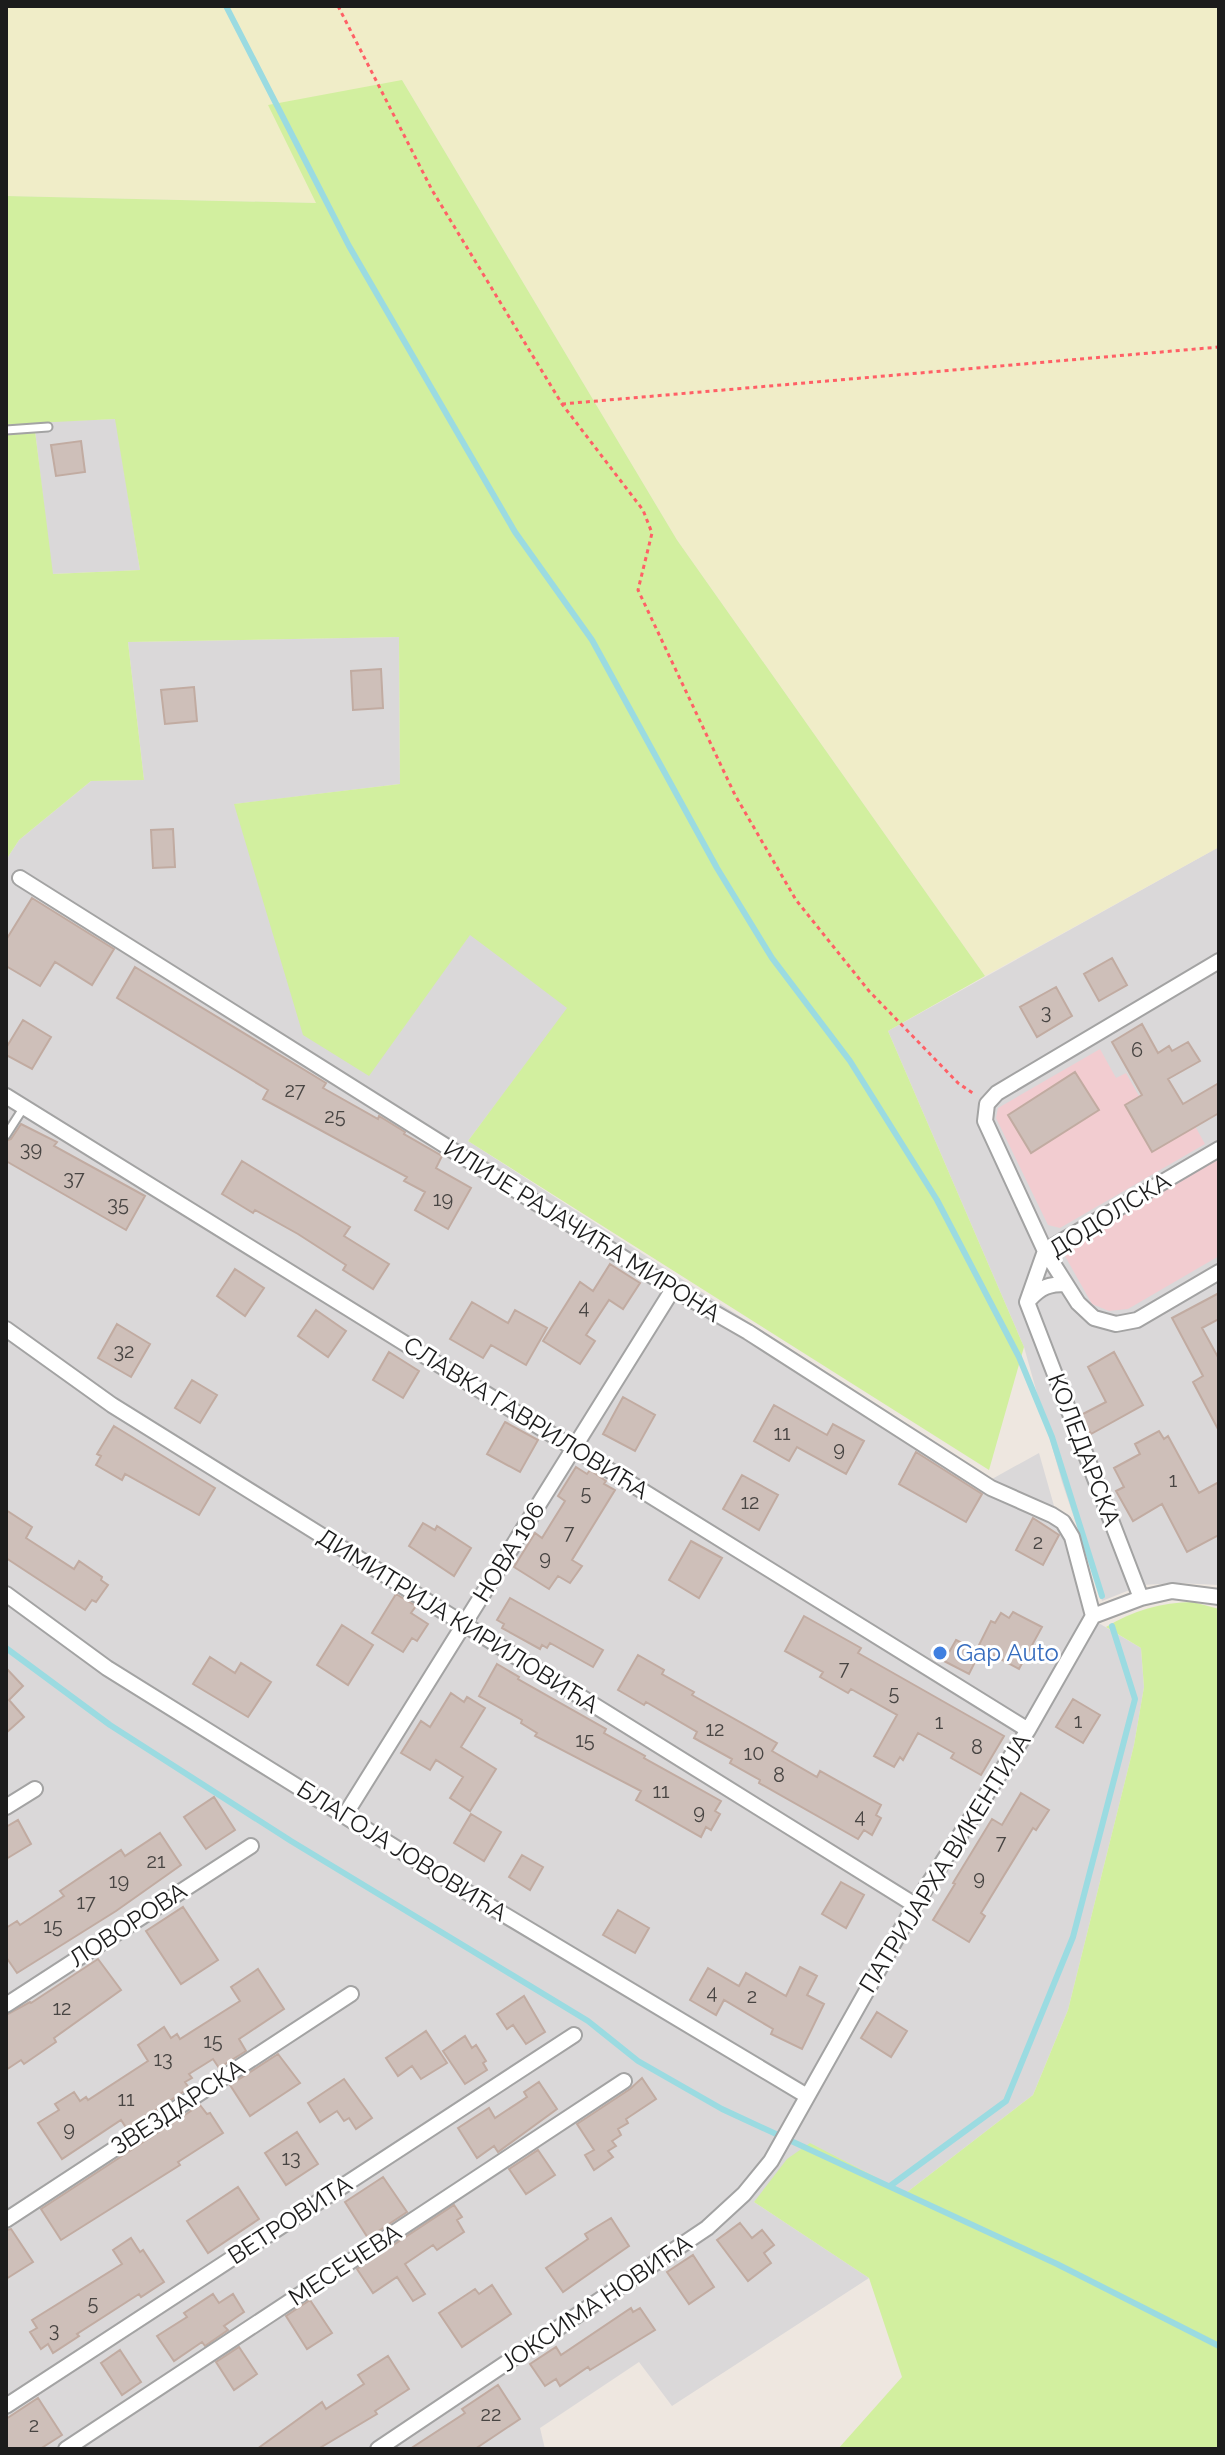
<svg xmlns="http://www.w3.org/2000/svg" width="1225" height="2455" font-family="Raleway,sans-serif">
	<rect width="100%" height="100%" fill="#eee7e0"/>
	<path fill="#dad8d9" d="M116,419L140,570L52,574L34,422Z
		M399,637L400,784L235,804L369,1075L470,934L568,1008L468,1141L992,1479L1039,1453L1085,1615L1141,1648L1144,1687L1134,1745L1068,2010L1033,2095L906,2193L810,2144L754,2202L869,2278L672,2406L639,2362L540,2428L545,2449H6V860L19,840L91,781L144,780L128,642Z
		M1219,847V1585L1178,1583L1142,1585L1102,1601L1062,1482L1024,1347L888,1031Z"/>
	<path fill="#f2ccd0" d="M1100,1049L1116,1078L1126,1073L1139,1096L1169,1079L1205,1144L1060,1228L1048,1225L996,1118L998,1108Z
		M1219,1158V1256L1128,1309L1109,1311L1092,1304L1061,1249Z"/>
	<path fill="#f0edc8" d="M6,6H1219V847L985,976L677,540L402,80L316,203L6,196Z"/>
	<path fill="#d2ef9f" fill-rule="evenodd" d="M402,80L677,540L985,976L888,1031L1024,1347L989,1470L468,1141L567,1008L470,935L369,1076L303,1035L234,804L400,784L399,637L128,642L144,780L91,781L19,840L6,860V196L316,203L268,105ZM115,419L140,570L53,574L34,423Z
		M1193,1602L1219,1609V2449H838L902,2377L869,2278L754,2202L787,2159L810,2143L906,2193L1033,2095L1068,2010L1134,1745L1144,1687L1141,1648L1106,1627C1133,1611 1161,1602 1193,1602Z"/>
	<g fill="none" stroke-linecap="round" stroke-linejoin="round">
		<path stroke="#9bdbe1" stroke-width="6" d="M226,6L349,246L515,532L592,640L717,868L772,958L850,1061L937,1200L1019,1357L1052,1437L1102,1596
			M6,1648L110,1725L291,1841L588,2021L638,2061L722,2109L1057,2264L1219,2346
			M890,2186L1006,2101L1073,1937L1135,1699L1112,1626"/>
	</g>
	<path fill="#cebfb9" stroke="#c1aba1" stroke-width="2" d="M81,441L85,472L56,476L51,445Z
		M381,669L383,708L353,710L351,671Z
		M194,687L197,721L165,724L161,690Z
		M173,829L175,867L153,868L151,830Z
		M32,898L114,949L92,985L55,962L40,986L6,966V940Z
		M1112,958L1127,985L1099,1001L1084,974Z
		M135,967L326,1083L323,1088L378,1119L379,1116L405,1132L404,1134L442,1156L436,1168L471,1188L448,1229L415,1210L425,1192L404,1181L407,1177L263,1099L268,1090L117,998Z
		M1056,987L1072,1016L1037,1037L1020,1007Z
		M23,1020L51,1037L32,1069L6,1055V1048Z
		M1142,1024L1158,1053L1169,1046L1172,1051L1188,1042L1200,1061L1168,1079L1183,1104L1219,1083V1113L1152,1152L1125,1105L1142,1095L1112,1042Z
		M1075,1072L1099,1110L1031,1153L1008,1115Z
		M21,1124L57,1142L54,1146L145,1196L126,1230L6,1161V1141L11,1139Z
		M242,1161L350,1227L344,1236L389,1264L373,1289L343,1270L346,1265L298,1234L255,1210L253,1213L222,1194Z
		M610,1264L640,1283L623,1309L609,1300L586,1335L595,1341L580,1364L543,1341L580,1282L593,1291Z
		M235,1269L264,1288L245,1316L217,1296Z
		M1219,1293V1319L1202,1328L1219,1359V1431L1193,1382L1203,1376L1172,1318Z
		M472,1302L508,1323L515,1310L547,1328L526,1365L491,1345L483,1358L450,1339Z
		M316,1310L346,1331L328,1357L298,1336Z
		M117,1324L150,1344L131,1377L98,1358Z
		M389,1352L419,1371L403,1398L373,1380Z
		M1114,1352L1143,1405L1091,1434L1081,1415L1106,1402L1088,1367Z
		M192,1380L217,1395L200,1423L175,1408Z
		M623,1397L655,1415L635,1451L603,1434Z
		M774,1405L827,1435L833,1424L864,1441L846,1474L797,1447L789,1461L754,1441Z
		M505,1422L538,1440L520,1472L487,1454Z
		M114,1426L215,1488L199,1515L125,1474L122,1480L96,1465L101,1456L97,1454Z
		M1159,1431L1164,1439L1168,1436L1199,1493L1219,1482V1535L1187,1552L1162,1504L1133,1521L1116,1491L1124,1487L1114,1468L1140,1454L1135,1444Z
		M916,1452L982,1494L966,1522L899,1484Z
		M576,1467L587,1474L590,1470L606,1481L604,1484L615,1490L572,1560L582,1566L570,1583L558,1576L549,1589L514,1567L535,1533L542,1538L565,1501L558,1496Z
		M742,1475L778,1495L759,1530L723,1509Z
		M6,1510L32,1527L26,1538L74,1569L79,1561L102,1577L101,1580L108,1585L96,1602L92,1600L85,1610L6,1558Z
		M1033,1518L1059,1535L1043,1565L1016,1550Z
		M423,1523L435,1530L437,1526L471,1548L454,1576L409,1546Z
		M691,1541L722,1558L699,1598L669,1580Z
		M396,1594L416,1606L411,1613L428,1624L417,1641L412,1638L403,1652L372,1633Z
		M510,1598L603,1650L593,1667L550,1643L547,1648L542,1645L540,1649L502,1628L504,1624L497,1620Z
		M1013,1612L1042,1627L1019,1669L978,1647L991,1621L995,1623L1001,1613L1009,1618Z
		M804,1616L861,1648L858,1653L1004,1736L981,1775L951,1758L954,1753L918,1733L903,1760L900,1757L894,1767L874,1756L897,1715L851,1689L848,1693L820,1677L823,1672L785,1651Z
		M342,1625L373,1645L348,1685L317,1665Z
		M956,1640L980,1652L969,1674L944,1661Z
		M638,1655L664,1670L662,1674L694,1692L692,1695L777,1743L772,1751L817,1777L820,1771L881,1805L876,1815L881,1818L872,1835L864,1830L858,1839L759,1783L760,1780L730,1763L732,1759L694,1738L697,1732L646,1702L644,1705L618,1690Z
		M210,1657L235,1673L241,1663L271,1682L248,1717L193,1684Z
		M497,1664L519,1677L518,1679L606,1729L604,1733L645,1756L644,1758L721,1801L715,1811L720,1814L711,1830L706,1827L701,1837L636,1800L641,1791L535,1736L537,1733L521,1723L522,1720L479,1696Z
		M6,1668L23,1686L9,1700L24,1717L6,1733Z
		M451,1693L464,1702L467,1697L485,1708L461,1747L496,1769L470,1811L450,1798L463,1777L436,1760L430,1770L401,1753L421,1721L430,1727Z
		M1073,1699L1100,1715L1083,1743L1056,1727Z
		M1021,1793L1049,1810L1036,1830L1033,1828L981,1913L985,1916L969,1942L933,1920L955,1884L953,1883L992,1819L1002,1825Z
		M214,1797L235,1830L206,1849L184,1817Z
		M471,1814L501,1832L484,1861L454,1843Z
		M18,1820L31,1844L6,1859V1827Z
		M160,1833L181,1865L116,1911L17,1973L6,1957V1928L17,1921L20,1925L64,1896L60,1891L121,1850L125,1856Z
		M522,1855L543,1867L530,1890L509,1877Z
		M841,1882L864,1895L846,1928L822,1914Z
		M183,1907L218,1960L181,1984L146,1931Z
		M618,1910L649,1928L635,1953L603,1935Z
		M98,1959L121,1990L54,2038L56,2042L24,2064L21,2060L6,2070V2015L30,2002L31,2003Z
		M800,1967L817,1976L807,1995L824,2004L802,2049L771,2034L773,2029L724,2000L716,2015L690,2000L708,1968L739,1986L746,1973L786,1996Z
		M258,1969L284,2009L239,2039L246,2051L219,2068L213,2059L189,2074L192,2078L185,2082L189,2088L127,2129L121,2120L62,2159L38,2123L59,2110L55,2104L74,2092L80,2101L86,2097L88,2100L148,2061L138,2045L164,2027L171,2038L177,2034L180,2039L240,2001L231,1987Z
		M524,1996L545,2032L526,2044L513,2025L507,2029L497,2014Z
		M877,2012L907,2031L891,2057L861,2038Z
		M426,2031L447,2063L421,2079L412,2066L398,2076L386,2058Z
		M465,2036L472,2048L476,2045L486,2061L483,2063L487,2070L465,2084L443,2051Z
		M278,2054L300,2083L250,2116L230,2085Z
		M642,2078L656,2099L626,2119L628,2123L618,2129L621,2135L612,2141L616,2146L608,2151L613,2157L594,2170L585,2155L594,2150L577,2124L630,2089Z
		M344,2079L372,2118L356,2129L349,2118L344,2121L337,2111L320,2122L308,2103Z
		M539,2082L557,2109L498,2152L494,2146L477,2158L458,2128L489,2108L495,2118L527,2097L524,2092Z
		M200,2105L207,2114L210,2113L223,2133L178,2162L180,2165L61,2240L41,2209Z
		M297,2132L318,2164L286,2185L265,2153Z
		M538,2150L555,2175L526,2194L509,2169Z
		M383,2177L407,2212L368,2238L345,2202Z
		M238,2187L259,2219L208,2253L187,2221Z
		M454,2205L462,2217L457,2220L464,2232L437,2250L433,2245L405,2264L425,2294L413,2301L397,2277L373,2293L357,2269Z
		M611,2218L629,2246L563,2292L546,2268L588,2239L585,2234Z
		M740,2223L752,2238L762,2230L774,2245L764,2253L771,2263L748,2281L717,2240Z
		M11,2229L33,2262L6,2279V2230Z
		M131,2238L140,2252L143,2250L164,2282L141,2297L139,2294L77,2334L79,2336L53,2353L48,2344L41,2349L30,2332L37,2328L32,2320L122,2264L113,2250Z
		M693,2255L714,2287L689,2304L667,2272Z
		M492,2285L511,2314L462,2347L439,2313L475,2289L479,2294Z
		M213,2294L219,2303L233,2294L244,2312L224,2326L228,2330L205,2346L202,2342L174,2361L157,2336L187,2317L184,2313Z
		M310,2300L332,2333L307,2349L286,2316Z
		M631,2308L633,2312L640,2308L655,2330L590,2370L588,2367L560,2386L556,2379L545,2386L530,2364L556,2347L561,2355Z
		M239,2347L257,2374L234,2390L216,2362Z
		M120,2350L141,2382L122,2395L101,2363Z
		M388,2356L409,2389L375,2411L377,2414L318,2449H257L322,2402L326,2409L364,2384L358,2375Z
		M498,2385L520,2419L475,2449H410L465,2413L462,2409Z
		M38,2398L62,2435L40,2449H6V2419Z"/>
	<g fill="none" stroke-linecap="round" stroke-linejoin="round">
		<defs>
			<path id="lane" d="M6,430L48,427
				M6,1135L24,1107"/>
			<path id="street" d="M20,878L673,1289L748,1332L991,1488L1052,1515L1063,1522L1072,1537L1093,1616
				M1219,961L997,1093L987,1104L985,1121L1045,1251L1078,1303L1094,1318L1116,1324L1137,1320L1219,1272
				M6,1096L1028,1730
				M1030,1299C1041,1287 1049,1284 1066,1284
				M1027,1302L1141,1598
				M1027,1302L1045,1251L1219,1149
				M6,1329L112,1405L915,1905
				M6,1594L107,1668L478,1899L807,2096
				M6,1807L35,1789
				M345,1815L673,1289
				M6,2005L251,1846
				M6,2220L351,1994
				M6,2406L574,2035
				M66,2449L624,2081
				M378,2449L707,2228L744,2194L771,2161L915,1905L1028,1730L1093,1616L1141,1598L1172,1591L1219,1597"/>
		</defs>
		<use href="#lane" stroke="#a3a3a3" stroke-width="11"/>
		<use href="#street" stroke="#a3a3a3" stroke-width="18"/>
		<path stroke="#ff6066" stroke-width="3" stroke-dasharray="4 4" stroke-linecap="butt" d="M338,6L432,190L562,404L643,510L652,533L638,590L735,795L796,900L869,991L958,1083L974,1094
			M562,404L1219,347"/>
		<use href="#lane" stroke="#fff" stroke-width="7"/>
		<use href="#street" stroke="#fff" stroke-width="14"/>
	</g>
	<circle fill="#3f7fe0" stroke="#fff" stroke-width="3" cx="940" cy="1653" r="8"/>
	<g text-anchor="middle" stroke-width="6" stroke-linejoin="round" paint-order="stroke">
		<g font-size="20" fill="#484543">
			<text x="1046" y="1019">3</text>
			<text x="1137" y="1057">6</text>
			<text x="295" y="1097">27</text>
			<text x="335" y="1123">25</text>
			<text x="31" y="1156">39</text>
			<text x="74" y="1185">37</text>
			<text x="443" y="1206">19</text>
			<text x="118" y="1211">35</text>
			<text x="584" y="1314">4</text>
			<text x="124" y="1358">32</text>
			<text x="782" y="1440">11</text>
			<text x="839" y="1456">9</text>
			<text x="1173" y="1487">1</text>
			<text x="586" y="1500">5</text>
			<text x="750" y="1509">12</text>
			<text x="569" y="1539">7</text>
			<text x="1038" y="1549">2</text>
			<text x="545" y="1565">9</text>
			<text x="844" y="1675">7</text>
			<text x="894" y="1700">5</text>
			<text x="1078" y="1728">1</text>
			<text x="939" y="1729">1</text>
			<text x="715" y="1736">12</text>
			<text x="585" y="1747">15</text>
			<text x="977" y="1754">8</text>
			<text x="754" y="1760">10</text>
			<text x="779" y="1782">8</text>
			<text x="661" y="1798">11</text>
			<text x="699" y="1819">9</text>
			<text x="860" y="1823">4</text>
			<text x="1001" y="1849">7</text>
			<text x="156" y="1868">21</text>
			<text x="979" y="1885">9</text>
			<text x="119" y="1888">19</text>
			<text x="86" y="1909">17</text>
			<text x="53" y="1933">15</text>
			<text x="712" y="1999">4</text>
			<text x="752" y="2003">2</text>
			<text x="62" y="2015">12</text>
			<text x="213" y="2048">15</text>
			<text x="163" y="2066">13</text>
			<text x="126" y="2106">11</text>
			<text x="69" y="2136">9</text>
			<text x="291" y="2165">13</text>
			<text x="93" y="2310">5</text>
			<text x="54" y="2337">3</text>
			<text x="491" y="2421">22</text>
			<text x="34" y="2432">2</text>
		</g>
		<g font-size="24" fill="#1c1c1c" stroke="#fff">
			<text transform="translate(1110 1215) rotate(-32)" y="8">ДОДОЛСКА</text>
			<text transform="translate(582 1231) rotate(32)" y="8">ИЛИЈЕ РАЈАЧИЋА МИРОНА</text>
			<text transform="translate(526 1418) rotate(32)" y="8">СЛАВКА ГАВРИЛОВИЋА</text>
			<text transform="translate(1084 1450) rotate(69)" y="8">КОЛЕДАРСКА</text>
			<text transform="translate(509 1552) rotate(-58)" y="8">НОВА 106</text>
			<text transform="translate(458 1621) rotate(32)" y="8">ДИМИТРИЈА КИРИЛОВИЋА</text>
			<text transform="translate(402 1851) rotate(32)" y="8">БЛАГОЈА ЈОВОВИЋА</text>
			<text transform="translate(945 1863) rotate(-58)" y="8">ПАТРИЈАРХА ВИКЕНТИЈА</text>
			<text transform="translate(128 1925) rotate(-33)" y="8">ЛОВОРОВА</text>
			<text transform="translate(178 2107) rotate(-33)" y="8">ЗВЕЗДАРСКА</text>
			<text transform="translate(290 2220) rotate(-33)" y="8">ВЕТРОВИТА</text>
			<text transform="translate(345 2265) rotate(-33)" y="8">МЕСЕЧЕВА</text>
			<text transform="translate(596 2303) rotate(-34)" y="8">ЈОКСИМА НОВИЋА</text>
		</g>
		<g font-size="24" fill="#366cbe" stroke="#fff" text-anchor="start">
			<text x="956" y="1661">Gap Auto</text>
		</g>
	</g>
	<rect width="1225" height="2455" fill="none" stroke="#1c1c1c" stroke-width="16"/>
</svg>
